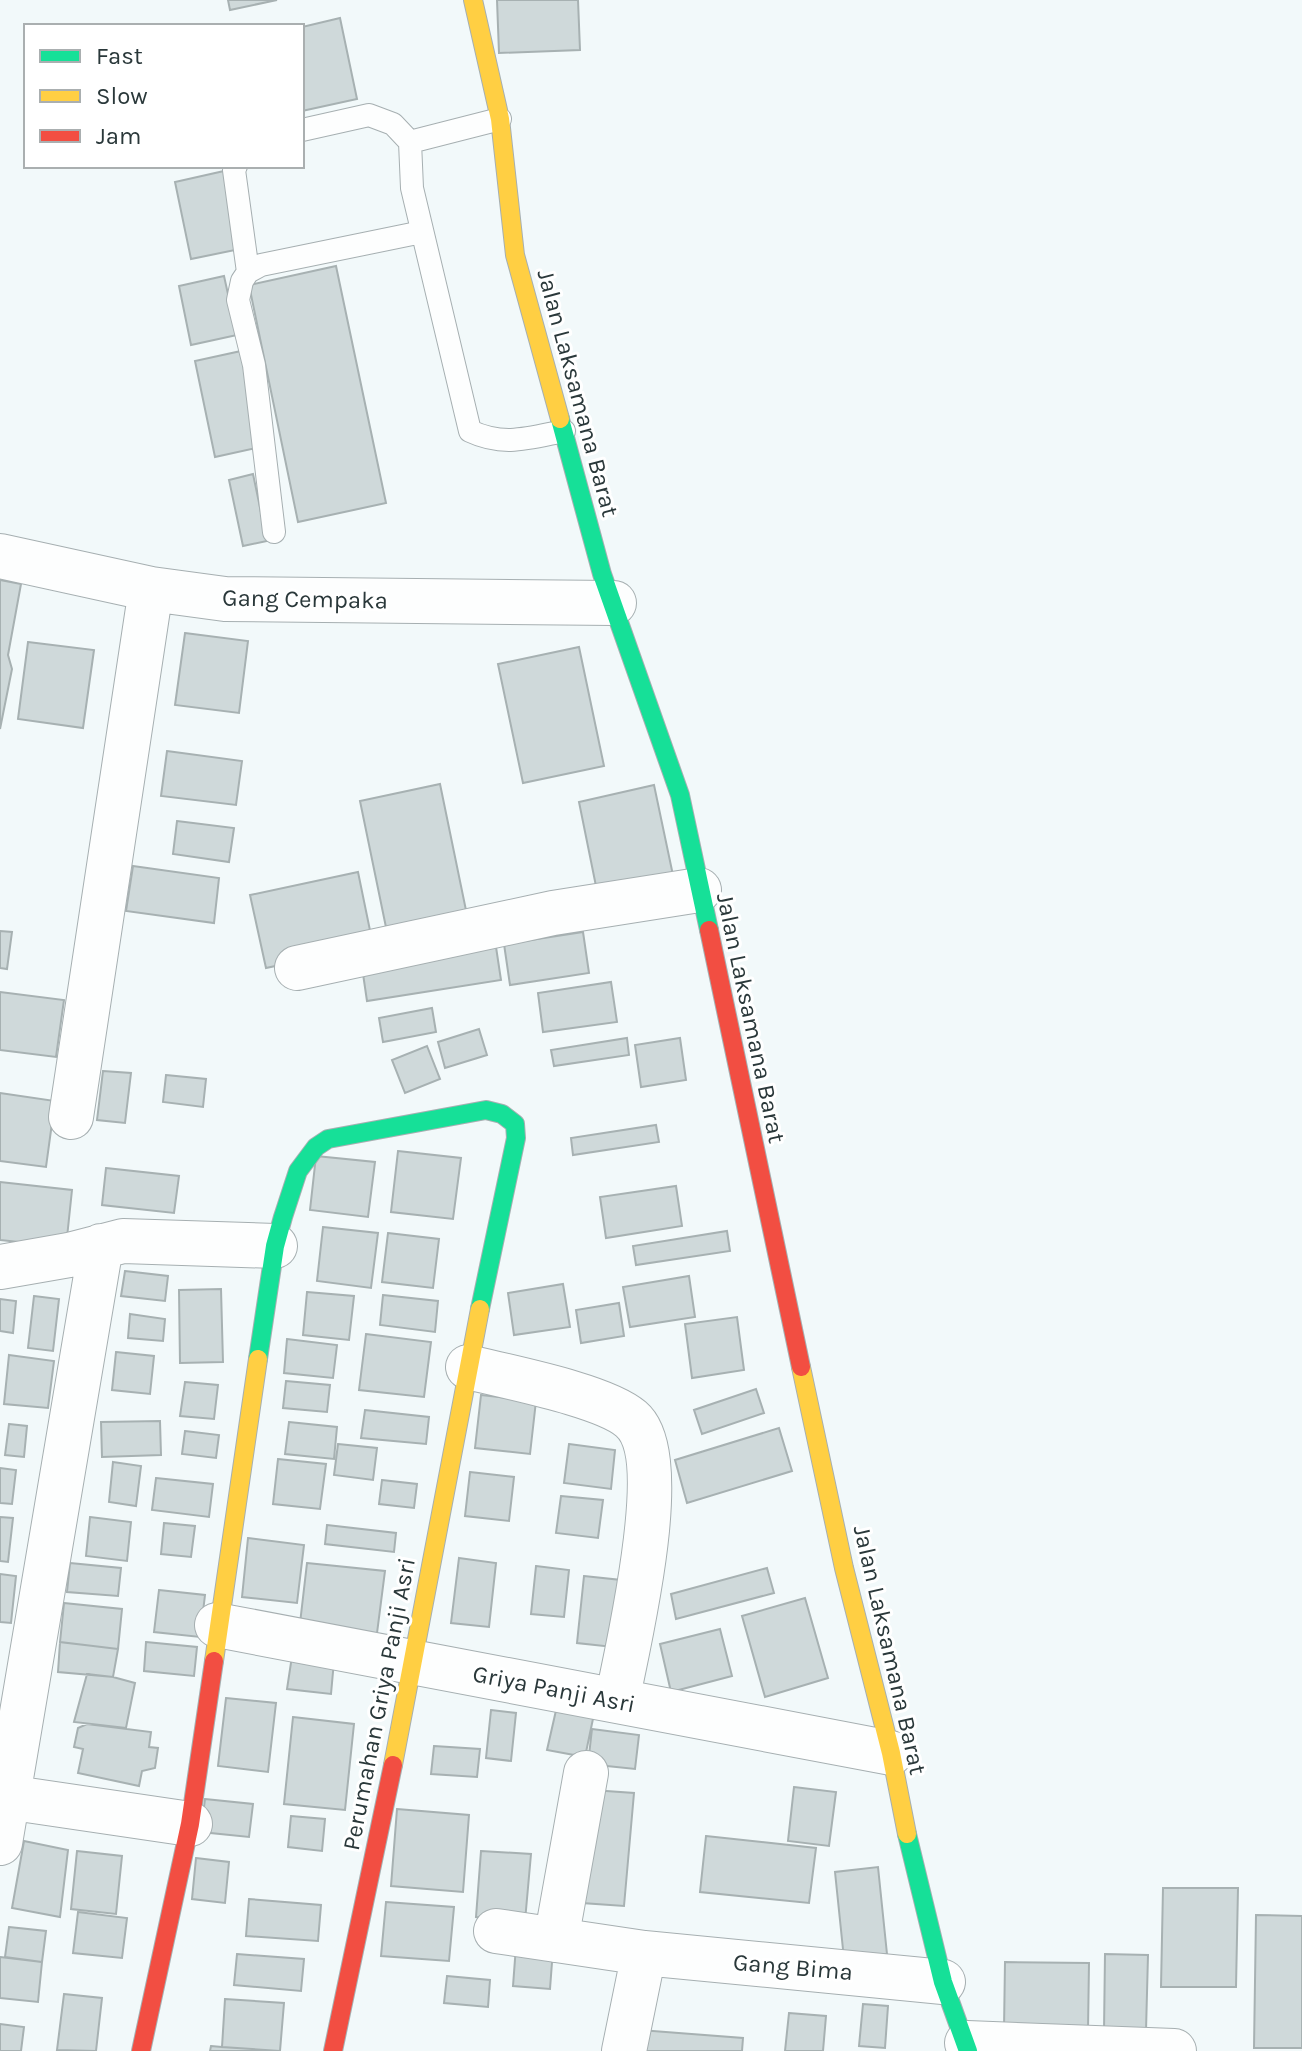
<svg xmlns="http://www.w3.org/2000/svg" width="1302" height="2051" font-family="Karla,sans-serif">
	<rect width="100%" height="100%" fill="#f2f9fa"/>
	<path fill="#cfd9da" stroke="#a7b1b2" stroke-width="2" d="M228,0H277L230,10Z
		M497,0H578L580,50L499,53Z
		M340,18L357,99L302,111V27Z
		M224,171L240,249L191,259L175,182Z
		M336,266L386,503L298,522L249,285Z
		M224,276L237,335L191,345L179,286Z
		M241,351L261,447L215,457L195,361Z
		M253,474L267,541L243,546L229,480Z
		M0,580L21,584L8,655L12,669L0,729Z
		M185,633L248,641L239,713L175,705Z
		M28,642L94,650L83,728L18,719Z
		M579,647L604,766L523,783L498,664Z
		M167,751L242,761L236,805L161,796Z
		M440,784L468,920L388,937L360,801Z
		M654,785L674,880L598,896L579,802Z
		M177,821L234,828L229,862L173,854Z
		M133,866L219,878L214,923L126,911Z
		M358,872L373,945L266,968L250,895Z
		M0,931L12,932L7,969L0,968Z
		M583,932L589,973L510,985L504,944Z
		M496,947L501,980L367,1001L362,967Z
		M611,982L617,1022L543,1032L538,993Z
		M0,992L64,1000L56,1057L0,1050Z
		M432,1008L436,1032L383,1042L379,1018Z
		M479,1029L487,1055L445,1068L438,1042Z
		M627,1038L629,1055L554,1066L551,1050Z
		M680,1038L686,1080L641,1087L635,1045Z
		M427,1046L440,1079L405,1093L392,1060Z
		M103,1071L131,1073L125,1123L97,1120Z
		M166,1075L206,1079L203,1107L163,1102Z
		M0,1093L55,1101L46,1167L0,1161Z
		M656,1125L659,1142L573,1155L571,1138Z
		M398,1151L461,1158L453,1219L391,1212Z
		M316,1156L375,1162L368,1217L310,1210Z
		M106,1168L179,1176L174,1213L102,1205Z
		M0,1182L72,1190L66,1247L0,1240Z
		M676,1186L682,1226L606,1238L600,1197Z
		M323,1227L378,1233L371,1288L317,1281Z
		M727,1231L730,1251L636,1265L633,1246Z
		M388,1233L439,1239L433,1288L382,1282Z
		M125,1271L168,1276L165,1301L121,1296Z
		M689,1276L695,1317L630,1327L623,1287Z
		M563,1284L570,1327L514,1335L508,1293Z
		M221,1289L223,1362L180,1363L179,1290Z
		M307,1292L354,1296L349,1340L303,1335Z
		M383,1295L438,1301L435,1332L380,1325Z
		M34,1296L59,1299L53,1351L28,1348Z
		M0,1299L16,1301L13,1333L0,1331Z
		M619,1303L624,1336L581,1343L576,1310Z
		M130,1314L165,1319L163,1341L128,1338Z
		M737,1317L744,1370L692,1378L685,1324Z
		M366,1334L431,1342L424,1397L359,1390Z
		M287,1339L337,1345L333,1378L284,1373Z
		M116,1352L154,1356L150,1394L112,1390Z
		M9,1355L54,1361L48,1408L4,1404Z
		M286,1381L330,1385L327,1412L283,1408Z
		M185,1382L218,1385L214,1419L180,1416Z
		M756,1389L764,1413L702,1434L694,1410Z
		M481,1395L536,1401L530,1454L475,1448Z
		M365,1410L429,1417L426,1444L361,1438Z
		M160,1421L161,1455L102,1457L101,1422Z
		M289,1422L337,1427L334,1459L285,1454Z
		M9,1424L27,1426L24,1457L5,1455Z
		M779,1428L792,1471L687,1503L675,1460Z
		M185,1431L219,1435L216,1458L182,1454Z
		M338,1444L377,1448L373,1480L334,1475Z
		M569,1444L615,1450L611,1489L564,1483Z
		M278,1459L326,1464L320,1509L273,1504Z
		M113,1462L141,1466L136,1506L109,1502Z
		M0,1468L16,1470L12,1504L0,1503Z
		M470,1472L514,1477L509,1521L465,1516Z
		M156,1478L213,1484L209,1517L152,1510Z
		M382,1480L417,1484L414,1508L379,1504Z
		M561,1496L603,1500L598,1538L556,1533Z
		M0,1517L13,1518L8,1562L0,1561Z
		M90,1517L131,1522L127,1561L86,1556Z
		M164,1523L195,1526L191,1557L161,1554Z
		M327,1525L396,1533L394,1552L325,1544Z
		M248,1538L304,1545L297,1603L242,1597Z
		M459,1558L496,1563L489,1627L451,1623Z
		M70,1563L121,1568L118,1596L67,1592Z
		M307,1563L385,1571L376,1641L299,1632Z
		M536,1566L569,1570L564,1617L531,1614Z
		M767,1568L774,1593L676,1619L671,1594Z
		M0,1574L16,1576L11,1623L0,1622Z
		M584,1576L621,1580L613,1647L577,1643Z
		M159,1590L205,1595L200,1637L154,1632Z
		M805,1598L828,1678L765,1697L742,1616Z
		M64,1603L122,1609L118,1649L60,1642Z
		M720,1629L732,1676L671,1692L660,1644Z
		M60,1642L118,1649L113,1677L58,1672Z
		M146,1642L197,1647L194,1676L144,1671Z
		M292,1656L334,1661L331,1694L287,1689Z
		M87,1674L113,1677L135,1683L126,1728L74,1722Z
		M226,1698L276,1703L268,1772L218,1766Z
		M557,1706L594,1714L585,1757L547,1750Z
		M491,1710L516,1713L511,1761L486,1758Z
		M293,1717L354,1724L345,1810L284,1804Z
		M87,1724L151,1732L149,1747L158,1748L155,1768L142,1771L139,1786L78,1773L83,1749L74,1747L78,1728Z
		M592,1729L639,1735L635,1769L588,1764Z
		M434,1746L480,1749L477,1777L431,1774Z
		M794,1787L836,1792L829,1846L788,1841Z
		M592,1790L634,1793L624,1906L582,1903Z
		M205,1799L253,1804L249,1837L201,1832Z
		M397,1809L469,1815L463,1892L391,1886Z
		M291,1816L325,1819L322,1851L288,1847Z
		M706,1836L816,1848L809,1903L700,1892Z
		M24,1841L68,1850L60,1917L12,1908Z
		M77,1851L122,1856L116,1914L71,1909Z
		M481,1851L531,1854L525,1921L476,1917Z
		M196,1858L229,1862L225,1903L192,1899Z
		M878,1867L887,1954L844,1959L835,1872Z
		M1163,1888H1238L1236,1987H1161Z
		M249,1899L321,1905L318,1941L246,1936Z
		M386,1902L454,1907L449,1961L381,1956Z
		M78,1912L127,1918L122,1958L73,1953Z
		M1256,1915L1302,1916V2048H1254Z
		M9,1927L46,1931L42,1962L5,1957Z
		M516,1946L553,1949L550,1989L513,1986Z
		M237,1954L304,1959L301,1991L234,1985Z
		M1105,1954L1148,1955L1146,2031H1104Z
		M0,1957L42,1962L38,2002L0,1998Z
		M1005,1962L1089,1963L1088,2030L1004,2029Z
		M447,1976L490,1980L488,2007L444,2003Z
		M64,1994L102,1998L96,2051L57,2050Z
		M225,1999L284,2003L280,2051L222,2047Z
		M863,2004L888,2006L885,2048L859,2046Z
		M789,2013L826,2016L823,2051H785Z
		M0,2024L24,2027L21,2051H0Z
		M640,2030L743,2038L742,2051H639Z
		M211,2046L222,2047L280,2051H210Z"/>
	<g fill="none" stroke-linecap="round" stroke-linejoin="round">
		<defs>
			<path id="lane" d="M500,119L410,142L412,188L470,431C504,447 529,438 564,431
				M302,130L369,115L393,124L410,142
				M236,166L234,170L248,272
				M274,532L254,365L238,300L242,281L248,272L261,265L422,232"/>
			<path id="street" d="M0,556L151,589L225,599L614,603
				M297,968L553,913L699,890
				M71,1117L151,589
				M0,1267L69,1255L123,1241L275,1246
				M468,1367C507,1377 603,1395 631,1419C675,1456 627,1648 617,1701
				M217,1625L891,1753
				M0,1796L190,1824
				M0,1843L101,1246
				M496,1931L644,1953L943,1982
				M556,1940L586,1773
				M967,2043L1174,2051
				M624,2051L644,1953"/>
			<path id="fast" d="M560,419L602,574L680,795L709,930
				M258,1359L275,1246L283,1217L298,1171L316,1147L328,1139L486,1110L502,1114L515,1124L516,1138L480,1309
				M907,1834L943,1982L968,2051"/>
			<path id="slow" d="M473,0L500,119L515,255L560,419
				M801,1367L844,1568L891,1753L907,1834
				M214,1661L258,1359
				M393,1765L480,1309"/>
			<path id="jam" d="M709,930L801,1367
				M141,2051L190,1824L214,1661
				M333,2051L393,1765"/>
		</defs>
		<use href="#lane" stroke="#a6afb1" stroke-width="24"/>
		<use href="#street" stroke="#a6afb1" stroke-width="46"/>
		<use href="#fast" stroke="#a6afb1" stroke-width="20"/>
		<use href="#slow" stroke="#a6afb1" stroke-width="20"/>
		<use href="#jam" stroke="#a6afb1" stroke-width="20"/>
		<use href="#lane" stroke="#fdfefe" stroke-width="22"/>
		<use href="#street" stroke="#fdfefe" stroke-width="44"/>
		<use href="#fast" stroke="#16e098" stroke-width="18"/>
		<use href="#slow" stroke="#ffcf43" stroke-width="18"/>
		<use href="#jam" stroke="#f24e42" stroke-width="18"/>
	</g>
	<g text-anchor="middle" stroke-width="6" stroke-linejoin="round" paint-order="stroke">
		<g font-size="24" fill="#2a383a" stroke="#fff">
			<text transform="translate(578 393) rotate(75)" y="8">Jalan Laksamana Barat</text>
			<text transform="translate(305 599) rotate(1)" y="8">Gang Cempaka</text>
			<text transform="translate(751 1018) rotate(78)" y="8">Jalan Laksamana Barat</text>
			<text transform="translate(890 1650) rotate(77)" y="8">Jalan Laksamana Barat</text>
			<text transform="translate(554 1689) rotate(11)" y="8">Griya Panji Asri</text>
			<text transform="translate(379 1704) rotate(-79)" y="8">Perumahan Griya Panji Asri</text>
			<text transform="translate(793 1967) rotate(5)" y="8">Gang Bima</text>
		</g>
	</g>
	<rect x="24" y="24" width="280" height="144" fill="#ffffff" stroke="#aaafb0" stroke-width="2"/>
	<rect x="40" y="50" width="40" height="12" fill="#16e098" stroke="#aaafb0" stroke-width="2"/>
	<text x="96" y="64" font-size="24" fill="#2a383a">Fast</text>
	<rect x="40" y="90" width="40" height="12" fill="#ffcf43" stroke="#aaafb0" stroke-width="2"/>
	<text x="96" y="104" font-size="24" fill="#2a383a">Slow</text>
	<rect x="40" y="130" width="40" height="12" fill="#f24e42" stroke="#aaafb0" stroke-width="2"/>
	<text x="96" y="144" font-size="24" fill="#2a383a">Jam</text>
</svg>
